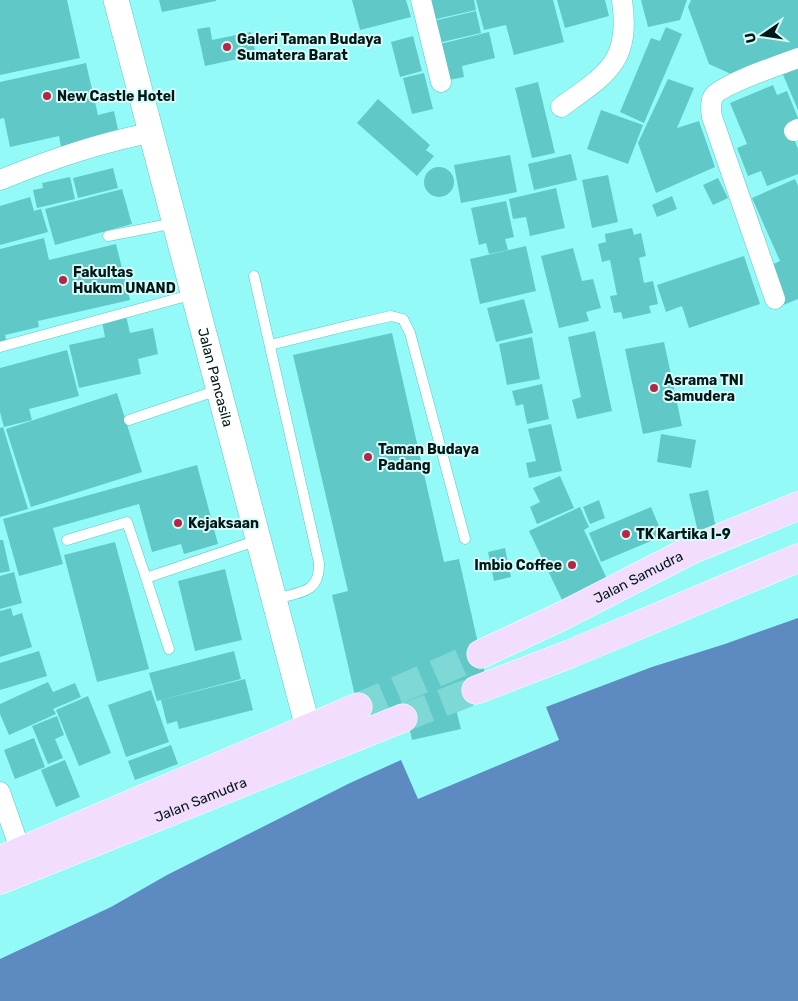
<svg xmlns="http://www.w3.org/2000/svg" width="798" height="1001" font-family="Rubik,sans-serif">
	<rect width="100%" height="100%" fill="#93faf8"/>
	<path fill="#5d8ac1" d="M798,618V1001H0V959L111,907L167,875L350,783L401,760L418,799L559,740L546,707L652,667L725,644Z"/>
	<path fill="#60c9c7" d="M0,0H67L80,58L0,75Z
		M159,0H216V1L162,12Z
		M352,0H406L411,17L360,30Z
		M431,0H474L476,10L428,21Z
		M476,0H553L564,42L514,55L506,25L484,30Z
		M557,0H605L609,16L565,28Z
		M641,0H687L680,20L648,27Z
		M691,0H798V50L731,74L709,64L688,7Z
		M476,11L481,33L434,44L429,22Z
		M210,27L212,40L251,32L256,55L205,66L197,29Z
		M666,27L682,34L644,123L620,112L651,38L660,41Z
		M489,32L495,58L462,66L464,77L444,81L436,45Z
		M413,36L422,71L400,77L391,42Z
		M86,63L98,115L114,111L119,134L61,147L59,136L10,147L4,118L0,119V82Z
		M798,63V110L781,70Z
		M424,73L433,109L412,114L403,78Z
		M668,79L694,88L677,128L699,121L715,167L656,193L638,143Z
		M538,82L555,153L532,158L515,88Z
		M773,85L777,95L787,91L798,118V126L790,129L798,149V174L767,186L761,171L748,176L737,148L747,144L730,103Z
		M378,99L430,145L426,150L434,156L417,176L357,123Z
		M601,110L643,125L628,164L587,149Z
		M571,154L577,180L534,190L528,164Z
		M510,155L517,192L461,203L454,165Z
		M424 182a15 15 0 1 1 30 0a15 15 0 1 1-30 0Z
		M113,168L118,188L78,198L73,178Z
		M608,175L618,222L592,228L582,180Z
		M70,177L75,199L37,208L33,190L43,188L42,183Z
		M718,178L728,198L713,205L703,185Z
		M795,179L798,186V299L781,306L765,268L780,261L752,198Z
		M556,188L565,228L530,236L526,217L513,219L509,199Z
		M122,189L132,224L55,245L45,209Z
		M672,196L677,209L657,217L652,205Z
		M30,197L34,211L41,209L48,232L0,245V206Z
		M506,201L514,237L505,239L508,250L489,254L486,243L479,245L471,208Z
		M632,228L634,235L641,233L646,256L639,258L644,283L653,281L658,304L649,306L651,313L623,319L621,312L614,313L610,296L617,295L610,260L602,262L598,244L606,242L605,234Z
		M44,238L49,260L116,244L130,300L38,321L39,327L5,335L7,343L0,344V249Z
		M526,246L536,291L480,304L470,259Z
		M573,248L582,281L593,279L601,308L586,312L589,321L559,328L541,256Z
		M744,256L760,304L689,328L682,306L666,312L657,285Z
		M524,299L533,333L496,342L487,308Z
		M126,316L130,333L153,328L158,354L138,359L141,374L79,388L69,345L105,337L102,321Z
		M595,331L612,411L577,419L572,400L581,397L568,337Z
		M392,333L444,562L459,559L486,679L474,681L479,703L456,709L461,729L412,740L407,717L383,723L379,705L358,709L332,595L348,591L293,355Z
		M532,337L540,379L507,385L499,344Z
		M664,342L682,426L643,434L625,349Z
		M67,350L79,396L29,409L32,420L4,427L0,412V368Z
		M542,384L549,419L527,424L523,404L516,406L512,391Z
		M117,393L142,472L31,507L6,429Z
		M551,424L562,471L529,478L526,463L536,461L528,429Z
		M3,427L28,509L0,517V428Z
		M661,434L696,440L691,468L657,462Z
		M197,465L218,544L184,554L181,544L152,552L139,504L53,528L63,564L19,576L3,519Z
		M560,476L574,508L537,524L530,507L540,502L533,488Z
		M708,490L716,528L698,532L689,494Z
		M599,500L605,518L590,524L583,507Z
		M580,507L589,527L584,530L608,581L563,602L529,531Z
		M651,507L663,536L601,562L589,533Z
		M0,540H3L10,571L0,573Z
		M115,542L149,669L97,682L64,555Z
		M505,548L511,577L494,581L488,552Z
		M225,569L242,640L195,651L178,581Z
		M14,572L22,603L0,609V576Z
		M11,608L13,616L22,613L32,647L0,657V611Z
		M39,651L47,676L0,690V663Z
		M234,651L241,679L157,701L149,673Z
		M245,679L253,710L179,729L177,721L167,724L161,700Z
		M48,682L53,692L75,683L81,697L53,709L56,714L9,735L0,714V704Z
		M151,690L169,742L126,757L108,705Z
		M88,696L111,753L79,766L56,710Z
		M57,716L64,735L55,739L63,758L48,764L32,726Z
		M34,738L45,767L15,779L4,750Z
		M171,745L178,764L135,780L128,761Z
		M65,760L80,797L56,807L41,770Z"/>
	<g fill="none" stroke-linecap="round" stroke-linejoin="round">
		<path stroke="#7dd8d6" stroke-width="28" stroke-dasharray="28 14" stroke-linecap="butt" d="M358,707L481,654
			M403,718L476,690"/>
		<defs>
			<path id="service" d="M108,236L175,223
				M254,276L319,563C320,594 299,592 275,599
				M270,345L347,326L391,316L403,319L410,333L465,539
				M0,347L194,294
				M129,420L218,390
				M67,540L127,522L146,578L258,540
				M146,578L169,649"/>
			<path id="minor" d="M421,0L441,82
				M561,107C607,74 631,62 622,0
				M794,131L798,129
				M0,180C49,160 98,143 150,133
				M775,299L712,117C711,111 710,103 713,97C720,85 782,64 798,58
				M0,792L21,852"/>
			<g id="tertiary">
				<path id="s1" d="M116,0L308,728L316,746"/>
			</g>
			<g id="primary">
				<path id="s2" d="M481,654L558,618L691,550L798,506"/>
				<path d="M476,690L570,654L798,558"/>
				<path d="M0,860L358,707"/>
				<path id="s3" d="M0,880L403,718"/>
			</g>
		</defs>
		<use href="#service" stroke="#5ec6c5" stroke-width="11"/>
		<use href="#minor" stroke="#5ec6c5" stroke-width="21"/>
		<use href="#tertiary" stroke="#5ec6c5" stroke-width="26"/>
		<use href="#primary" stroke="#fff" stroke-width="29"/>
		<use href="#service" stroke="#fff" stroke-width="10"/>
		<use href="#minor" stroke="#fff" stroke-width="20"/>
		<use href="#tertiary" stroke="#fff" stroke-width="25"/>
		<use href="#primary" stroke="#f3ddfe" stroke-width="28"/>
	</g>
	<g fill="#b72546" stroke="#d6fcfa" stroke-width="2">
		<circle cx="227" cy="47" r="5"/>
		<circle cx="47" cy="96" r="5"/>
		<circle cx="63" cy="280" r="5"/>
		<circle cx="654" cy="388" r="5"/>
		<circle cx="368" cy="457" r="5"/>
		<circle cx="178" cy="523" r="5"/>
		<circle cx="626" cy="534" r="5"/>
		<circle cx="572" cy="565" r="5"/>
	</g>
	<g text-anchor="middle" stroke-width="4" stroke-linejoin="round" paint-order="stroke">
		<g font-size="14" font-weight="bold" fill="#021818" stroke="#d6fcfa" text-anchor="start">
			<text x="237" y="44">Galeri Taman Budaya<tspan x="237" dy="16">Sumatera Barat</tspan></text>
			<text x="57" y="101">New Castle Hotel</text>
			<text x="73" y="277">Fakultas<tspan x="73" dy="16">Hukum UNAND</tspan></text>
			<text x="664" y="385">Asrama TNI<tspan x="664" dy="16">Samudera</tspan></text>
			<text x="378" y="454">Taman Budaya<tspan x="378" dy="16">Padang</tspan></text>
			<text x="188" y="528">Kejaksaan</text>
			<text x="636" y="539">TK Kartika I-9</text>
			<text x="562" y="570" text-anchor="end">Imbio Coffee</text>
		</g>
		<g font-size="14" fill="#021818" stroke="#d6fcfa">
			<text dy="5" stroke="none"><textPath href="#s1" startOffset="390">Jalan Pancasila</textPath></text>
			<text dy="5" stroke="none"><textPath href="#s2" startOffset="175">Jalan Samudra</textPath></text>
			<text dy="5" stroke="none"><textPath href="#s3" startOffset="216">Jalan Samudra</textPath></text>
		</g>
	</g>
	<g transform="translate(763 35) rotate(257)" stroke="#d6fcfa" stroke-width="4" paint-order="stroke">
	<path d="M0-4L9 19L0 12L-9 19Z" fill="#021818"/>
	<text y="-8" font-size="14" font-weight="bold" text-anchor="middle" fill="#021818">U</text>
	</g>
</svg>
